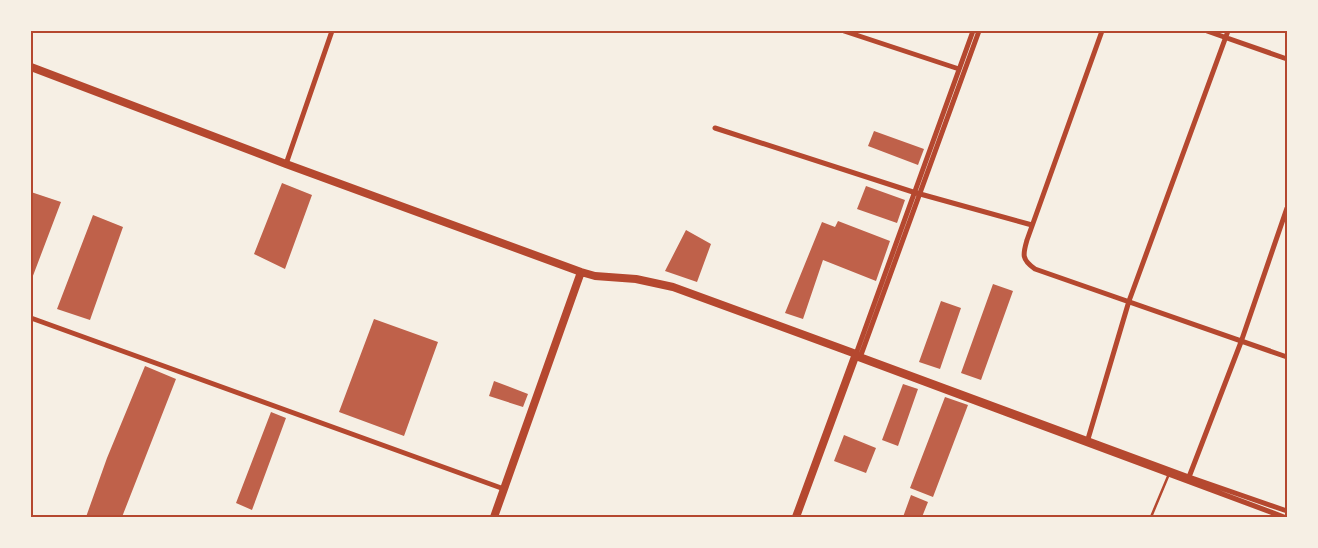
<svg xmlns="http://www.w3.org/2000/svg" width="1318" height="548" font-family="'Varela Round',sans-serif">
	<rect width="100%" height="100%" fill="#f6efe4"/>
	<path fill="#bf614a" d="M874,131L924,149L918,165L868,146Z
		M282,183L312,195L285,269L254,254Z
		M866,186L905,200L897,223L857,209Z
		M31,192L61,202L31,281Z
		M93,215L123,227L90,320L57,309Z
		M838,221L890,241L876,281L823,260L803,319L785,313L822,222L835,227Z
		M686,230L711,244L697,282L665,271Z
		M993,284L1013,291L981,380L961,373Z
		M941,301L961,308L940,369L919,362Z
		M374,319L438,342L404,436L339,412Z
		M145,366L176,379L122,517H86L107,458Z
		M494,381L528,394L523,407L489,396Z
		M903,384L918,389L898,446L882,440Z
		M945,397L968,405L933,497L910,488Z
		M271,412L286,418L252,510L236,503Z
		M844,435L876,448L866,473L834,461Z
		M911,495L928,502L922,517H903Z"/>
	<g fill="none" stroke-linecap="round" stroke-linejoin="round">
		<path stroke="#b5482f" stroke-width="2.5" d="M1151,517L1169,474"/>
		<path stroke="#b5482f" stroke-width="5" d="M844,31L959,69
			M973,31L856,354L1189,477L1287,511
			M1102,31L1027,240C1023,254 1021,259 1035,269L1287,357
			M1207,31L1287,59
			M715,128L913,192L1032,225
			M286,164L332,31
			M31,318L504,489
			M861,355L979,31
			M854,357L1284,517
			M1088,439L1129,301L1228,31
			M1189,477L1241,342L1287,208"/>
		<path stroke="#b5482f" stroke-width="8" d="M31,67L286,164L581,272L595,276L636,279L673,287L856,354L796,517
			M494,517L581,272"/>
	</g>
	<rect width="1318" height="548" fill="none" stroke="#f6efe4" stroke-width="65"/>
	<rect x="32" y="32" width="1254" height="484" fill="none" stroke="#b5482f" stroke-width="2"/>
</svg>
